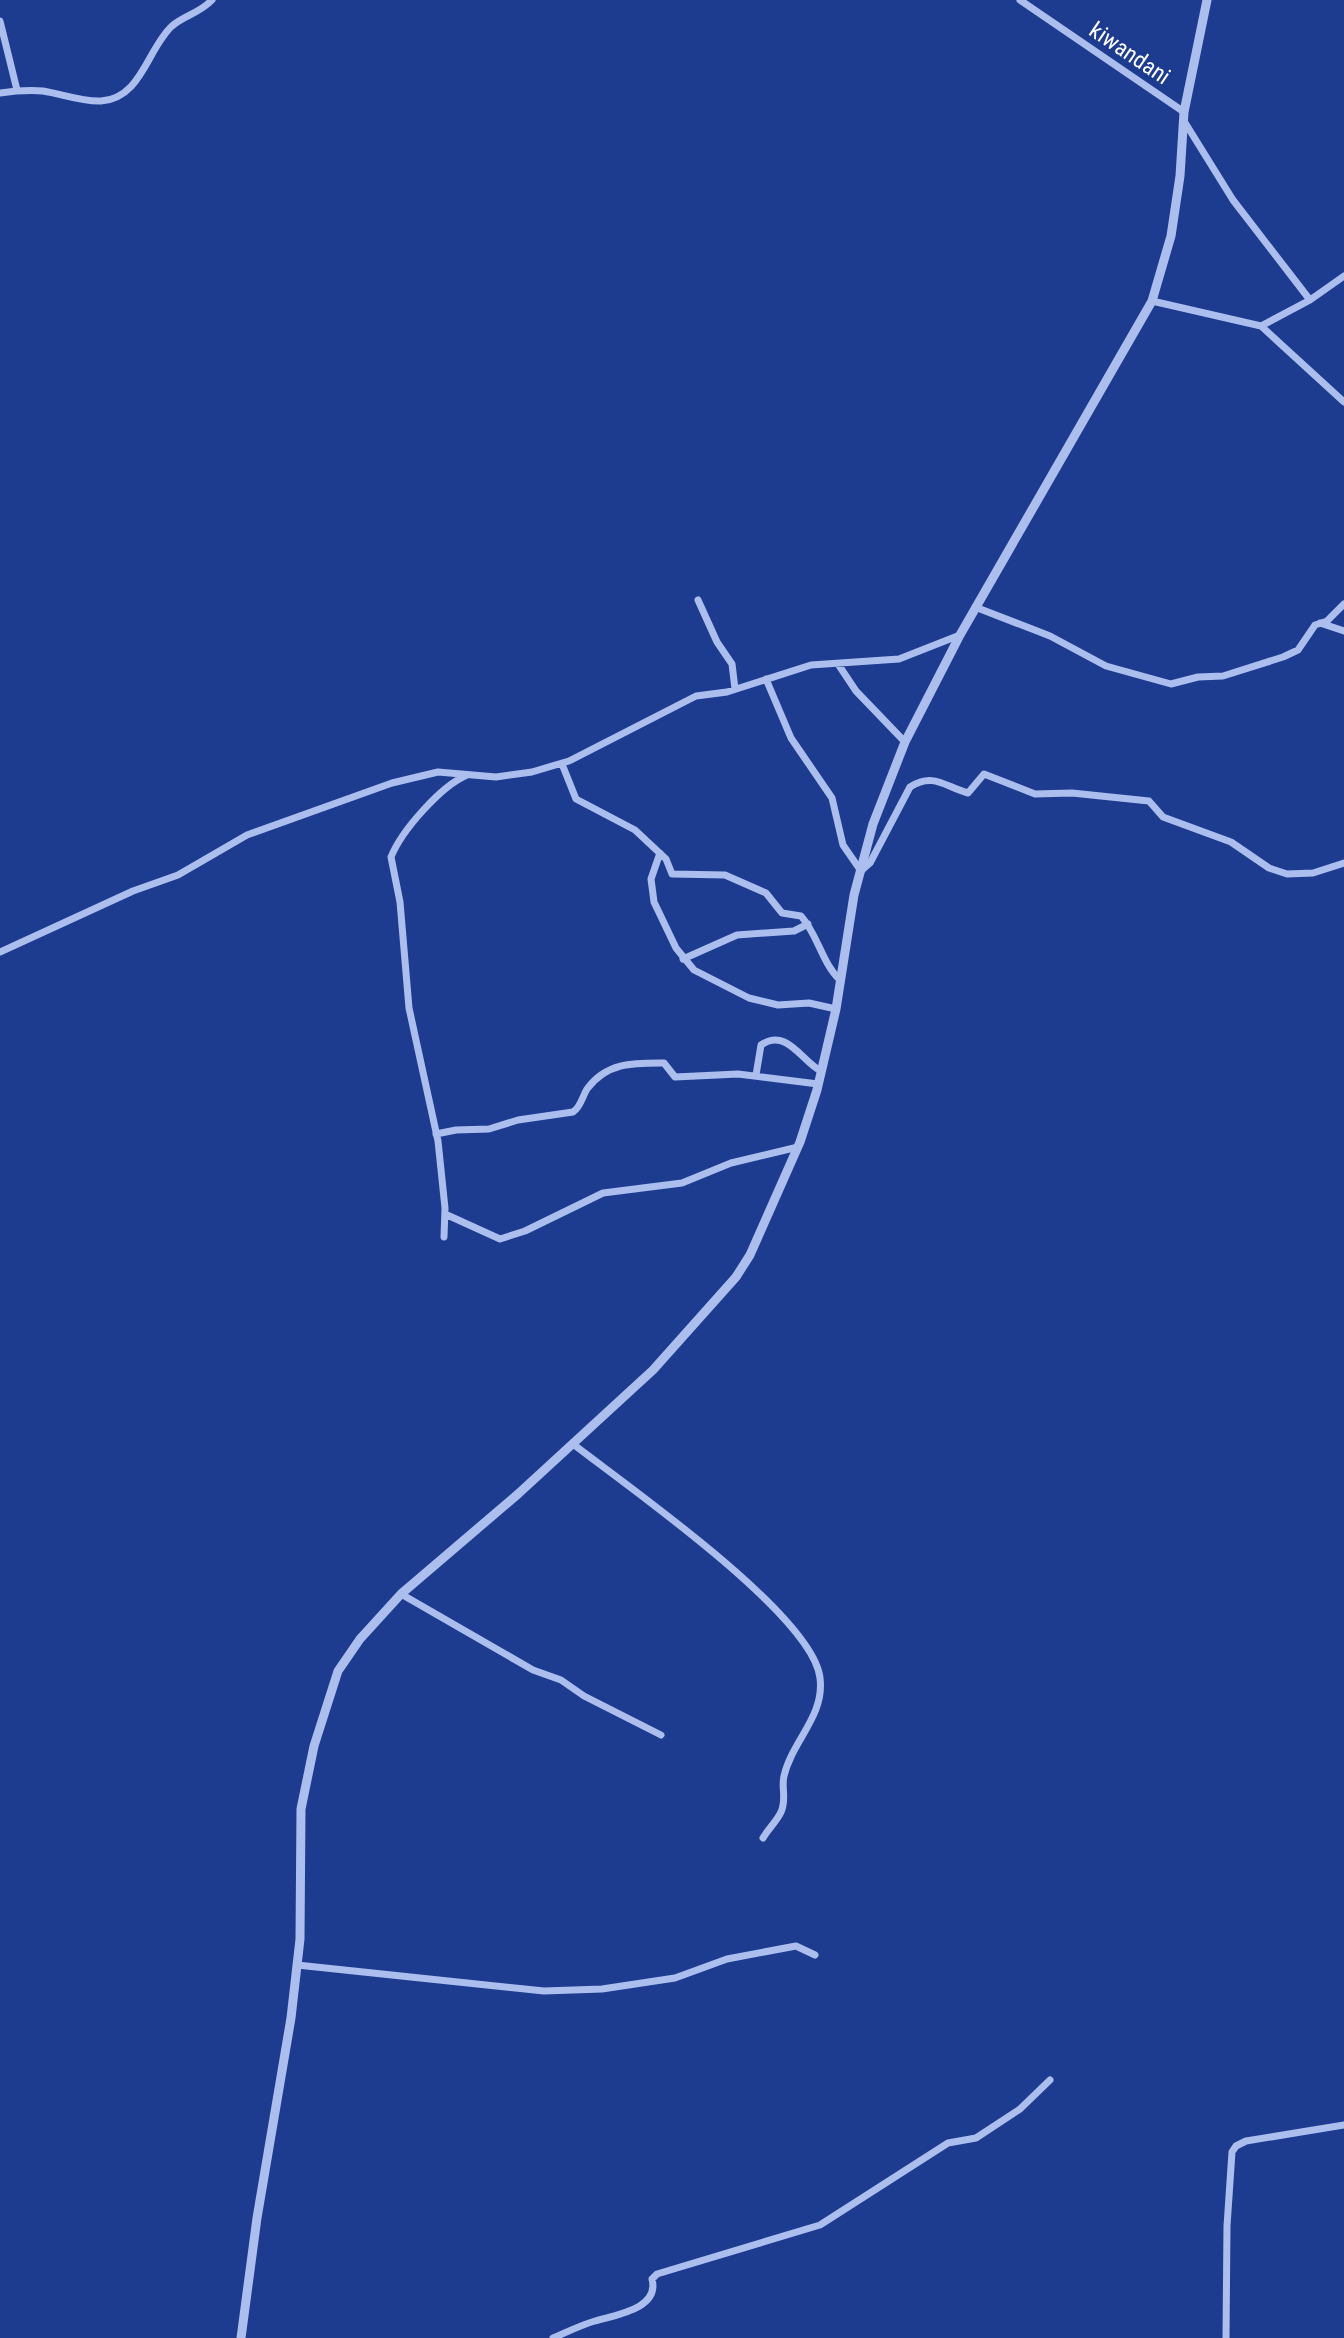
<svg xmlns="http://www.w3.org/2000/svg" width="1344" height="2338" font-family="'Roboto Condensed',sans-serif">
	<rect width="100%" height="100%" fill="#1d3c8f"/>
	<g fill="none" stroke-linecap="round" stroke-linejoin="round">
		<path stroke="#abbeee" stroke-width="7" d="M1020,0L1184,112
			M0,21L17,90
			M0,93C14,91 29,90 43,91C62,94 82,102 101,101C142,98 147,49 172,26C185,15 200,13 212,0
			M1184,121L1233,200L1310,300
			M1152,301L1261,326L1344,402
			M1261,326L1310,300L1344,276
			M698,600L717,642L732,664L735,689
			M975,607L1050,636L1106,666L1171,684L1198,677L1223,676L1283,657L1298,650L1315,625L1327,621L1344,604
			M1320,623L1344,631
			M838,664L856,691L905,742
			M766,679L791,738L832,798L843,845L861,871L870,863L910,787C934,772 945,787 968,793L984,774L1035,794L1072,793L1149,801L1163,817L1231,842L1269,868L1287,874L1313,873L1344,863
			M562,764L576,799L635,830L666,859L672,874L725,875L766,893L782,913L801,916C818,935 822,963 840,980
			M660,853L651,879L654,902L676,948L694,970L749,998L778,1005L809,1003L836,1009
			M0,952L133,891L178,875L247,835L392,783L438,772L496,777L532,772L569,761L696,696L727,692L811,665L899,659L960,635
			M683,959L737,935L794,931L808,924
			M756,1075L761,1045C787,1027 802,1062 821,1071
			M436,1134L456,1130L489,1129L518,1120L573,1112C581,1107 582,1097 587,1089C607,1062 634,1063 664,1063L675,1077L738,1074L818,1084
			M445,1214L500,1239L525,1231L603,1193L682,1183L731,1163L798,1147
			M444,1237L445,1208L438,1141L409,1008L400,902L391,857C402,830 441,786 467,775
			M573,1444C627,1486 813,1615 820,1678C825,1716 792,1741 784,1776C781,1788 787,1799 781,1812C777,1821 768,1829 763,1838
			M401,1594L533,1670L561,1680L584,1696L661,1735
			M297,1965L544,1991L602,1989L675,1978L727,1959L796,1946L815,1955
			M553,2338C567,2332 581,2325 595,2321C615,2315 660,2309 652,2279L657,2274L820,2225L948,2143L976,2138L1020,2109L1050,2080
			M1226,2338L1227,2226L1232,2152L1236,2146L1246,2141L1344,2125"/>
		<path stroke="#abbeee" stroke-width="9" d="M241,2338L257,2218L291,2018L300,1939L301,1809L314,1746L338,1671L360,1639L401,1594L518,1494L653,1370L736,1277L750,1255L800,1142L817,1090L836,1009L854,895L873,824L905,742L960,635L1152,301L1171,236L1180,176L1184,112L1207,0"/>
	</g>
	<g text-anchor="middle" stroke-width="5" stroke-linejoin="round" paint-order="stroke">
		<g font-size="23" fill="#fff" stroke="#1d3c8f">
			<text transform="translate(1130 53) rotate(34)" y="8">kiwandani</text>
		</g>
	</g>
</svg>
